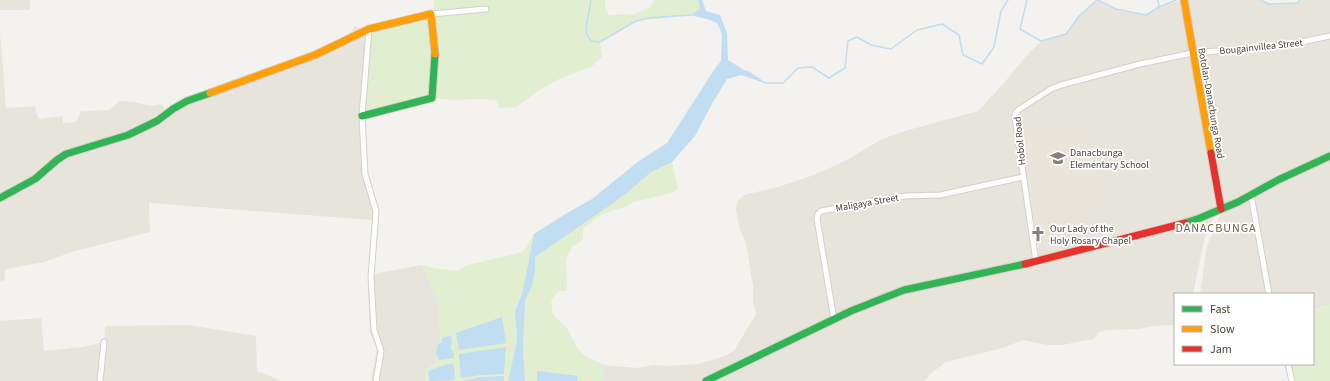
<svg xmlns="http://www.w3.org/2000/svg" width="1330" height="381" font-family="'Source Sans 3',sans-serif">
	<rect width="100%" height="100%" fill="#f4f2ee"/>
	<path fill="#e7e4dc" d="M0,0H30V10H0Z
		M1097,0L1116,9L1146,15L1159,7L1182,0L1189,47L1213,174L1218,208L1213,220L1204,240L1193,294H1175V325L1153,326L1140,329L1107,330L1099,332L1094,339L1062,345H1048L1023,340L1003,348L946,362L929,375L925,381H603L604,365L636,368L653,365L670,366L698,364L722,357L734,351L756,314L753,303V286L746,243L740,230L736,210L737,202L744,195L778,187L814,175L845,161L882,139L905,131L978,111L1004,83L1027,55L1041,41L1066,34L1079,16Z
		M1187,0H1260L1269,4L1297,3L1300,0H1330V304L1313,310V294H1200L1207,246L1223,208Z
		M355,26L365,30L362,116L365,174L376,211L371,220L149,203L150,232L71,252L45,262L5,269V280L0,281V29L6,108L35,106L38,119L63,116V123L76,122L81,111L109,110L120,101L134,102L150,106L161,104L166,109L201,93L304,55L349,35Z
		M422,265L438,302L440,335L436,362L427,369L426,381H371L377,348L370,333L368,288L371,277L379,273Z
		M41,318L44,351L82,347L104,342L105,326L188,325L256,336L257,371L282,381H0V321Z"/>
	<path fill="#eae5da" d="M1087,126L1102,210L1032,220L1021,138Z"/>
	<path fill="#e1eecf" d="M434,0H605V7L609,15L634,14L651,7L654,0H698L700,9L690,15L636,21L600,42L602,57L592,66L578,72L561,78L546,86L516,107L499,108L496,100L479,99L455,100L432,98L362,116L369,29L431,14L434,9Z
		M672,162L678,189L672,193L633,202L622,208L602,214L583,229V240L572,247L566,259L567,290L558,292L551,301L553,314L567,328L578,349L584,355L604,365L603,381H525L523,349L525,299L532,286L535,271V257L609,206L628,192L651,172Z
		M534,234L526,275L521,297L515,311L517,341L508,381H426L427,369L436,362L440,335L438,302L422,265L433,268L456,271L467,265L523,252Z
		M1330,304V381H1295L1291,364H1313V311Z"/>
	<path fill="#c0ddf1" d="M698,0H702L706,11L720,15L727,33L728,60L765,83L741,75L727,79L713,102L695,136L672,162L651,172L628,192L609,206L535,257V271L532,286L525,300L523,349L525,381H508L517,341L515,311L521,297L526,275L534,234L567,213L592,199L639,161L667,143L714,70L721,61L722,34L717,23L707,19L690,15L700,9Z
		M502,317L506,343L459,350L456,333Z
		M451,336L452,343L450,348L454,353V358L439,360L436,354L438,344L442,342V339L444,337Z
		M506,347L504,374L481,375L461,378L459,354Z
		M447,364H452L454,365L455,380L430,381L428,371Z
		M537,371L578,376L577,381H537Z
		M504,376V381H461L483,377Z"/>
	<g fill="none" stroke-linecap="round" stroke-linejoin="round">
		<path stroke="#c0ddf1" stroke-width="1.5" d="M591,0L586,28L587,35L591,41L600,42L636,21L648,18L691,15
			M1027,0L1020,29L1041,41L1066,34L1079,16L1097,0
			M1098,0L1116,9L1146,15L1159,7L1176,0
			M1158,0L1159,6
			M1260,0L1269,4L1297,3L1300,0
			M744,72L747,71L765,83H783L798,68L812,67L829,78L845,68L848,41L857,37L871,45L891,49L917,30L942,24L959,35L963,55L982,64L994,47L1001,11L1008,0"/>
		<defs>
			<path id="street" d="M431,14L486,9
				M369,29L362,116L365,174L376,211L371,277L374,330L381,351L376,381
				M1251,195L1269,294
				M1036,262L1015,118V114L1018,110L1051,89L1061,85L1140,64L1192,53L1267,47L1297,43L1330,36
				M834,319L817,219L818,214L821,211L905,196L940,195L1023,177
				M1288,364L1292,381
				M100,381L104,342"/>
			<path id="fast" d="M362,116L432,98L435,54
				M0,198L35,179L57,160L66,154L128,135L157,121L173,109L187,101L210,93
				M1185,223L1200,218L1238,202L1278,180L1330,156
				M706,381L851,311L904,290L1025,264"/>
			<path id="slow" d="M1184,0L1211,153
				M210,93L315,55L369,29L431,14L435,54"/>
			<path id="jam" d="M1211,153L1221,209
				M1025,264L1185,223"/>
		</defs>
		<use href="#street" stroke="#d2d0cb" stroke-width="7"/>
		<use href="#fast" stroke="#d3cfc5" stroke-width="9"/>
		<use href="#slow" stroke="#d3cfc5" stroke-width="9"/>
		<use href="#jam" stroke="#d3cfc5" stroke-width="9"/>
		<use href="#street" stroke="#fdfdfc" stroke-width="5"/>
		<use href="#fast" stroke="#30b455" stroke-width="7"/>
		<use href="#slow" stroke="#ff9f0a" stroke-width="7"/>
		<use href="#jam" stroke="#e5322d" stroke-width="7"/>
	</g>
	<defs>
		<symbol id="school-bare" viewBox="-9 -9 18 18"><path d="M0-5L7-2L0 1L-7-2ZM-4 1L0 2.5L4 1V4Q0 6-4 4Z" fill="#868178" stroke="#fff" stroke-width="2.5" paint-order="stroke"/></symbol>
		<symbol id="church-bare" viewBox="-9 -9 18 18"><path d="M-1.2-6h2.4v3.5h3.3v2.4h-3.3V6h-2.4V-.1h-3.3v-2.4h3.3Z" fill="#868178" stroke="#fff" stroke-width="2.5" paint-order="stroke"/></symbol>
	</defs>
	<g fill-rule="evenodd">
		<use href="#school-bare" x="1047" y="147" width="22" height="22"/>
		<use href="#church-bare" x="1027" y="223" width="22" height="22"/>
	</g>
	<g text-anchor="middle" stroke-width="3.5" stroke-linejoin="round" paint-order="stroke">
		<g font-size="10" fill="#4b4439" stroke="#fff">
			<text transform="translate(1261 46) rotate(-6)" y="4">Bougainvillea Street</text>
			<text transform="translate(1212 103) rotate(80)" y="4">Botolan-Danacbunga Road</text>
			<text transform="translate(1019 141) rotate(-96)" y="4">Hobol Road</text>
			<text transform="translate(867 202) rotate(-10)" y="4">Maligaya Street</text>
		</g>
		<g font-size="10" fill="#4b4439" stroke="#fff" text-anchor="start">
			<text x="1070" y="156">Danacbunga<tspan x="1070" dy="12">Elementary School</tspan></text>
			<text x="1050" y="232">Our Lady of the<tspan x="1050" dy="12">Holy Rosary Chapel</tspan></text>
		</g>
		<g font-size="12" letter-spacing="1" fill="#6e6250" stroke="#fff">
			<text x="1216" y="232">DANACBUNGA</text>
		</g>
	</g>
	<rect x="1174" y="293" width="140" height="72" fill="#ffffff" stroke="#b7b4b0"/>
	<rect x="1182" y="306" width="20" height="6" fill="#30b455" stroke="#b7b4b0"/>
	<text x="1210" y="313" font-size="12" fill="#4b4439">Fast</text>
	<rect x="1182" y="326" width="20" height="6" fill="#ff9f0a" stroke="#b7b4b0"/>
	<text x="1210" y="333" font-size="12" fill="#4b4439">Slow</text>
	<rect x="1182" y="346" width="20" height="6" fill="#e5322d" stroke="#b7b4b0"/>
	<text x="1210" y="353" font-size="12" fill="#4b4439">Jam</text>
</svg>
